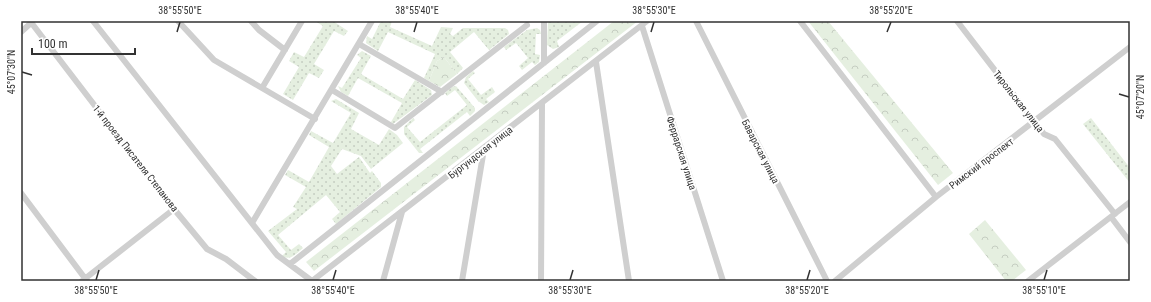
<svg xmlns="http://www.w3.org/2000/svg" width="1151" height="302" font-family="'Roboto Condensed',sans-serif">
	<defs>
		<pattern id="grass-dots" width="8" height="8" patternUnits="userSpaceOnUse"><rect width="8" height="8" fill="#e5efe0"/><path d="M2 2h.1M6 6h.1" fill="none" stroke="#c5cdc1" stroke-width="1.8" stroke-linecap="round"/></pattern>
		<pattern id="forest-crowns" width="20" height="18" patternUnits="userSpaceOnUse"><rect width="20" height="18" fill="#e5efe0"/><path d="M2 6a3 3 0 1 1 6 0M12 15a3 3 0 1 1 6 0" fill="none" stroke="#c5cdc1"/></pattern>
	</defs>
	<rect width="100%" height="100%" fill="#fff"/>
	<path fill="url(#grass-dots)" d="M315,21H333L348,31L344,36L334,31L314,64L324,70L319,78L309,73L293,100L283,94L299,67L289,61L294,52L304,57L323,26Z
		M381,21H392L390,27L432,46L441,27L453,28L450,34L453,36L463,28H505L508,30L509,34L489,50L474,32L450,52L463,68L457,74L444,57L437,61L429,81L424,78L435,54L388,32L378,51L366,43L367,36L372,39Z
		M548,21H583L557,41L559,47L553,49L547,45Z
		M537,28L540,30L541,34H536L535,54L540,55L539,62L535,65L532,62L522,70L519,66L528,58L516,43L506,50L504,47L527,30Z
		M362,51L371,56L361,74L403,99L415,80L431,90L432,95L393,124L391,122L402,103L358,78L348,96L341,92L338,86L342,88L361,58L357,55Z
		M473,71L475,73L468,79L481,95L492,87L495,92L486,99L489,102L484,105L478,101L464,83L466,77Z
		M456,86L475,108V111L470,116L467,112L420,149L423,153H419L404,134V127L413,118L415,120L407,127L420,142L467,105L455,90L447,96L445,93L452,87Z
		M336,99L359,113L351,129L379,145L389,129L397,135L403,143L371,169L361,156L342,149L331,166L337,174L359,157L370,173L372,171L381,183V187L336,224L332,219L340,212L326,195L278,235L291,250L299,244L303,248C296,254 290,261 282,256L286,252L268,231L297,209L293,207L306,187L285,175L288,170L309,182L329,147L309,135L311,131L333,143L351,113L331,101Z
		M1091,118L1130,168V183L1083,124Z"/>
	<path fill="url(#forest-crowns)" d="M614,21H638L314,271L306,262Z
		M808,21H828L953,173L938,185Z
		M444,57L457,74L440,87L429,81L437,61Z
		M985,220L1026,270L1012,281H1006L969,234Z"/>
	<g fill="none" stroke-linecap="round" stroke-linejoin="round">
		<path stroke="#cfcfcf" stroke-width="6" d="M30,21L174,209L207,249L226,259L255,281
			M93,21L277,255L312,281
			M178,21L214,60L315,119
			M251,21L259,30L285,50
			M696,21L827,281
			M800,21L936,197
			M957,21L1044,134L1055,139L1115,214
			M642,26L723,281
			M21,32L31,23
			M359,44L442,92
			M596,62L629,281
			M544,63V21
			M262,88L302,21
			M332,90L395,128L527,25
			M21,193L87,281
			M1111,217L1130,242
			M252,223L372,21
			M290,264L597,21
			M82,281L174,209
			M312,281L647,21
			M383,281L402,212
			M462,281L484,149
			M541,281L542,104
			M835,281L936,197L1130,47
			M1028,281L1130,202"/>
	</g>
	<path fill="none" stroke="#323232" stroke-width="1.5" d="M177,32L180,22M414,32L417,22M651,32L654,22M887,32L891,22M22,72L32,75M1119,94L1129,97M96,280L99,270M333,280L336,270M570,280L573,270M807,280L810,270M1044,280L1047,270"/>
	<g text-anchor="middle" stroke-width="4" stroke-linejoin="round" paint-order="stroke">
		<g font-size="10" fill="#323232" stroke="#fff">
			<text transform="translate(1019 101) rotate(52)" y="4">Тирольская улица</text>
			<text transform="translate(761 151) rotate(63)" y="4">Баварская улица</text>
			<text transform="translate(480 152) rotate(-38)" y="4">Бургундская улица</text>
			<text transform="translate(682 153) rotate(72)" y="4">Феррарская улица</text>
			<text transform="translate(136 158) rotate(52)" y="4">1-й проезд Писателя Степанова</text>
			<text transform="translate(981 163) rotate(-37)" y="4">Римский проспект</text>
		</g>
	</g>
	<rect width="1151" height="302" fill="none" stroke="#ffffff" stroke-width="44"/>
	<path d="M32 48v6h103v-6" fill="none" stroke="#323232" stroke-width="2"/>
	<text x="38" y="48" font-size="12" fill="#323232" stroke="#ffffff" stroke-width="3" paint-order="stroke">100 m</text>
	<rect x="22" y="22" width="1107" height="258" fill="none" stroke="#323232" stroke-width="1.5"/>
	<g font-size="10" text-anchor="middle" fill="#323232">
		<text x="180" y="14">38°55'50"E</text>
		<text x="417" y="14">38°55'40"E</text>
		<text x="654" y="14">38°55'30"E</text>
		<text x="891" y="14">38°55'20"E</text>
		<text transform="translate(11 72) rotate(-90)" y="4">45°07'30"N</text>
		<text transform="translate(1140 97) rotate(-90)" y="4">45°07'20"N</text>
		<text x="96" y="294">38°55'50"E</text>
		<text x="333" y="294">38°55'40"E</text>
		<text x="570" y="294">38°55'30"E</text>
		<text x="807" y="294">38°55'20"E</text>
		<text x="1044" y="294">38°55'10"E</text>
	</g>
</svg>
